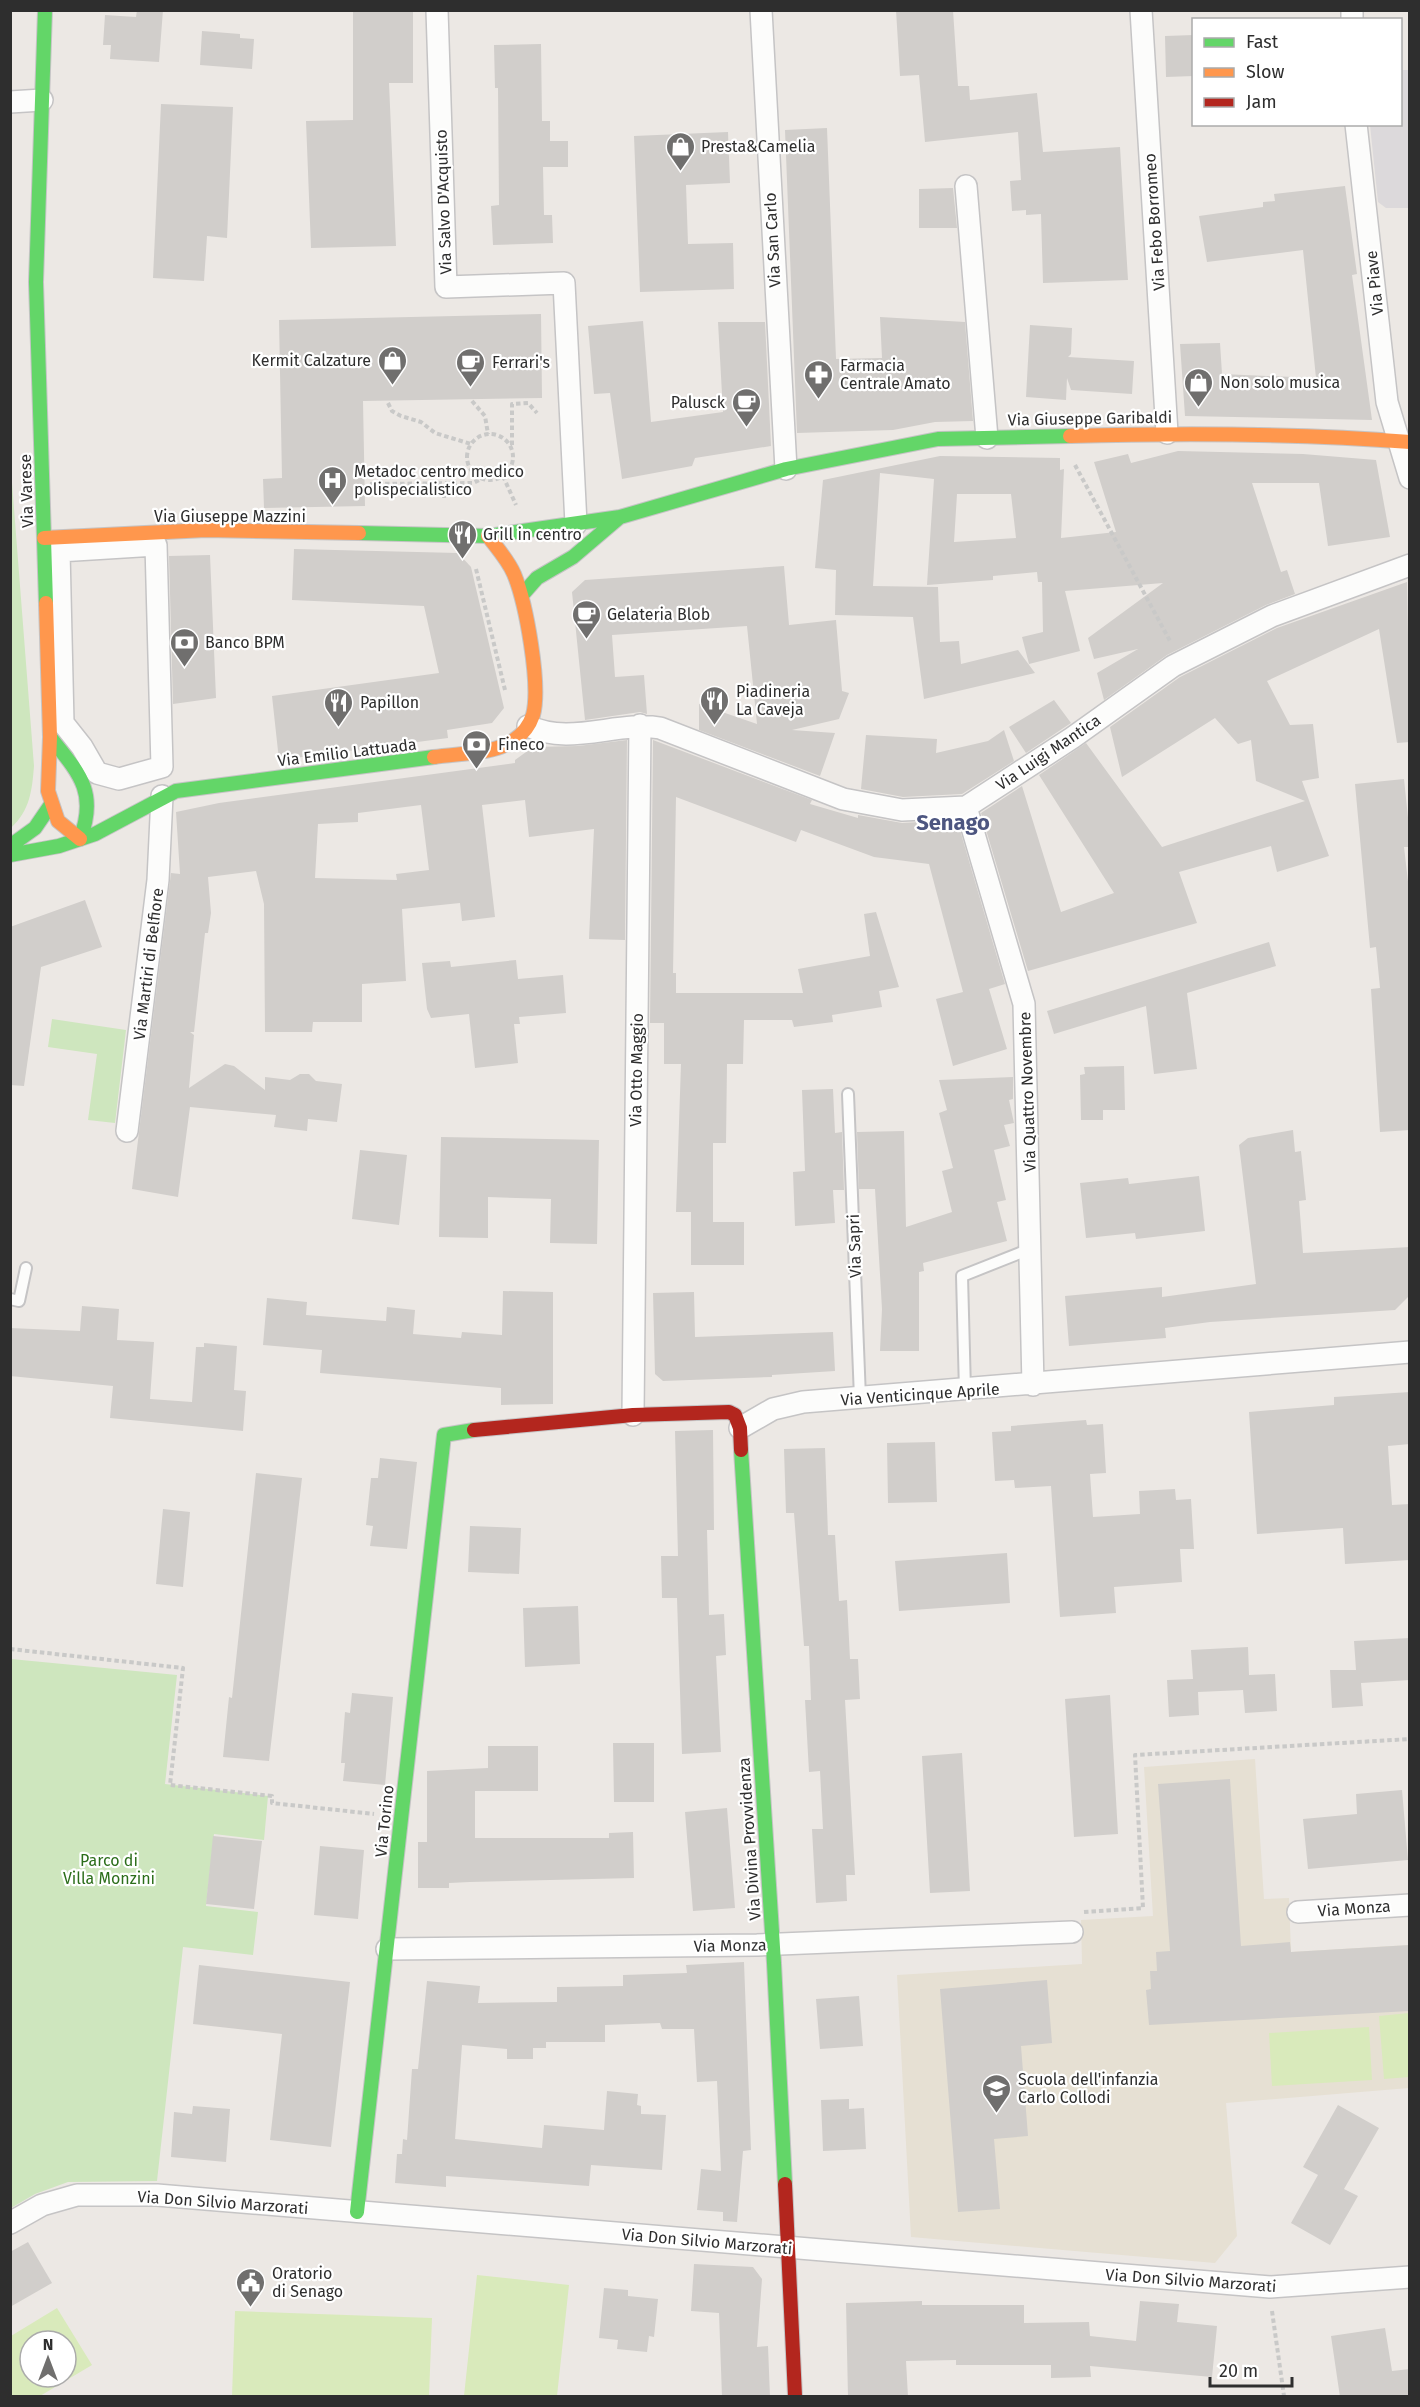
<svg xmlns="http://www.w3.org/2000/svg" width="1420" height="2407" font-family="'Fira Sans',sans-serif">
	<rect width="100%" height="100%" fill="#ece8e4"/>
	<path fill="#dcd9db" d="M1401,70H1409V208H1386L1378,202L1370,125L1400,124Z"/>
	<path fill="#e6e0d3" d="M1255,1759L1264,1899L1289,1898L1291,1952L1409,1945V2088L1226,2103L1237,2236L1215,2263L911,2237L897,1975L1082,1964L1081,1920L1153,1916L1144,1767Z"/>
	<path fill="#cee6be" d="M10,457L34,766C32,791 30,810 11,828Z
		M52,1019L126,1030L115,1123L88,1120L97,1054L48,1047Z
		M11,1659L177,1675L165,1784L268,1796L264,1840L214,1834L206,1906L258,1912L253,1955L183,1947L157,2181L68,2182L35,2194L11,2208Z"/>
	<path fill="#d9eabb" fill-rule="evenodd" d="M1409,2013V2077L1384,2079L1379,2016Z
		M1369,2027L1372,2080L1272,2086L1269,2033Z
		M477,2275L569,2285L557,2396H464Z
		M57,2308L92,2365L40,2396H11V2336ZM30,2341H66V2377H30Z
		M235,2311L432,2318L429,2396H232Z"/>
	<path fill="#d1cecb" fill-rule="evenodd" d="M137,10H163L159,62L110,59L111,45H103L105,15L136,17Z
		M353,10H413V83H389L396,246L311,248L306,121L353,120Z
		M896,10H953L958,86H969L970,100L1037,93L1043,152L1120,147L1128,280L1043,283L1041,214L1026,215V210L1012,211L1010,181L1021,180L1018,132L925,142L919,75L900,76Z
		M202,31L240,34V38L254,39L252,69L200,65Z
		M1194,35V76L1166,77L1165,36Z
		M541,44L542,121H550V141H568V167H543L544,215H552L553,243L493,245L491,206L499,205L498,88H495L494,45Z
		M161,104L233,107L227,238L207,236L204,281L153,278Z
		M827,128L836,359L882,358L880,317L965,322L973,421L935,422L893,430L797,433L785,130Z
		M728,132L730,183L686,185L688,244L733,243L734,289L640,292L634,136Z
		M1345,186L1357,274L1352,275L1372,420L1185,416L1180,344L1220,343L1222,374L1316,378L1303,250L1207,262L1199,216L1263,207V202L1275,201L1274,194Z
		M953,188L957,228H919V189Z
		M541,314L542,398L363,401L365,506L264,508L263,479L282,478L279,320Z
		M643,321L651,422L723,412L718,322H765L771,446L695,458L692,466L622,479L610,393L594,394L588,326Z
		M1030,325L1072,328L1071,354L1068,357L1134,361L1132,394L1071,390L1067,378L1066,400L1026,397Z
		M1178,451L1303,454L1376,460L1390,537L1328,546L1319,483H1252L1281,572L1287,570L1295,594L1266,605L1167,655L1104,700L1097,673L1138,649L1094,659L1088,638L1163,583L1065,591L1080,651L1029,664L1022,637L1043,632L1042,582H1038L1037,572L993,576V580L927,585L934,479L880,473L873,586L938,587L940,642L959,641L961,664L1018,650L1035,673L924,699L913,617L835,615L836,570L815,568L823,480L940,456L1060,458V470L1064,469L1061,538L1116,532L1094,462L1128,454L1131,463ZM957,494H1011L1016,538L954,542Z
		M294,549L458,553L471,567L504,708L492,723L447,730L448,738L279,760L272,696L439,673L424,606L292,600Z
		M210,555L216,698L173,704L169,556Z
		M784,566L789,625L836,620L842,691L849,693L839,719L792,730L835,733L820,776L699,730V704L757,724L747,626L612,635L615,677L644,675L647,714L640,712L585,720L572,592L585,580Z
		M1407,582L1410,742L1397,743L1379,629L1267,681L1290,725L1313,724L1319,778L1302,781L1329,856L1277,872L1271,846L1179,872L1197,923L1028,971L981,813L1022,786L1061,912L1114,893L1039,775L1086,743L1162,847L1305,801L1256,781L1251,740L1238,744L1215,718L1122,777L1110,727L1180,677L1277,628Z
		M1054,700L1071,723L1026,753L1009,727Z
		M1004,730L1014,761L962,794L903,797L861,789L866,735L937,739L936,753L988,741Z
		M627,740L625,940L589,939L594,829L529,837L525,800L482,805L495,917L462,921L460,903L402,909L406,981L362,984V1022H313L312,1032H265L264,904L256,871L208,877L211,913L208,933H205L194,1032H190L194,1035L189,1088L225,1064L234,1066L265,1090V1077L290,1080L300,1074H309L316,1081L342,1084L337,1122L308,1119L307,1131L274,1127L276,1115L190,1107L178,1197L132,1189L171,873L180,874L176,812L219,803L515,763V760L533,747L578,746ZM421,805L429,870L396,874L397,880L315,878L318,824L358,822V813Z
		M653,740L812,800L810,804L858,818V815L902,823L957,820L1005,984L989,989L1007,1049L953,1066L936,999L963,992L929,864L874,857L801,830L796,842L676,797L673,973H676V993H803L798,969L870,956L864,914L876,912L899,987L879,991L882,1007L832,1015L833,1022L794,1027L792,1020H744L743,1064H727L726,1143H713V1222H744V1265H691V1212H676L681,1064H664V1023H650Z
		M1404,779L1410,837V847H1404L1410,899V1130L1380,1132L1371,989L1380,988L1376,947L1370,948L1355,784Z
		M85,900L102,947L41,967L24,1086L10,1085V927Z
		M1269,942L1276,966L1187,993L1197,1069L1154,1074L1146,1006L1054,1034L1047,1011Z
		M516,960L518,979L563,975L566,1013L519,1017L520,1024H514L518,1063L475,1068L469,1014L431,1018L427,1009L422,963L450,961L451,967Z
		M1124,1066L1125,1110H1103V1120H1081L1080,1075L1085,1074L1084,1067Z
		M1013,1077V1099L1009,1100L1014,1123L1004,1125L1010,1146L994,1150L1006,1200L997,1202L1007,1241L923,1263L924,1271L919,1272V1351H880L882,1309L875,1189H859L857,1132L904,1131L906,1227L952,1212L942,1171L953,1168L939,1113L947,1110L939,1080Z
		M833,1089L835,1133L842,1132L844,1190H833L835,1223L795,1226L793,1172L805,1171L802,1090Z
		M1293,1130L1295,1152L1301,1151L1306,1200L1299,1201L1303,1253L1410,1247V1295L1395,1310L1210,1322L1165,1328L1166,1338L1069,1346L1065,1296L1162,1287V1297L1256,1284L1239,1145L1248,1138Z
		M441,1137L599,1140L597,1244L550,1243L551,1199L488,1197V1238L439,1237Z
		M360,1150L407,1155L399,1225L352,1219Z
		M1199,1176L1205,1231L1136,1239L1135,1233L1086,1238L1080,1183L1128,1178L1129,1184Z
		M503,1291L553,1292V1404L501,1405V1388L320,1373L322,1350L263,1345L267,1298L307,1302L306,1315L386,1321L387,1307L415,1310L413,1334L461,1338L462,1332L502,1335Z
		M694,1292L695,1337L833,1332L835,1371L772,1375V1377L663,1381L655,1374L653,1293Z
		M82,1306L119,1309L117,1340L154,1342L150,1399L192,1402L196,1347H204V1343L237,1346L234,1390L246,1391L243,1431L110,1418L113,1386L10,1376V1328L80,1331Z
		M1410,1392V1444L1388,1446L1392,1505L1410,1504V1560L1345,1564L1343,1528L1257,1534L1249,1412L1334,1405V1397Z
		M1086,1420L1087,1425L1103,1424L1106,1473L1090,1474L1093,1517L1140,1514L1139,1491L1175,1489L1176,1500L1191,1499L1194,1549H1180L1182,1582L1114,1587L1116,1613L1060,1617L1051,1486L1015,1488L1014,1480L995,1481L992,1432L1011,1431V1426Z
		M713,1430L714,1530H707L709,1615L724,1614L726,1655L716,1656L721,1752L682,1754L677,1598H662L661,1556H678L675,1431Z
		M935,1442L937,1502L888,1503L887,1443Z
		M825,1448L828,1535H835L839,1601L847,1600L850,1659H858L860,1699L845,1700L855,1875H846L847,1901L816,1903L812,1829H823L820,1771L809,1772L805,1700H811L809,1646H804L794,1513H786L784,1449Z
		M380,1458L417,1462L407,1549L370,1546L373,1526L366,1525L371,1478H378Z
		M256,1473L302,1478L269,1761L223,1757L229,1697L232,1698Z
		M163,1509L190,1512L183,1587L156,1584Z
		M470,1526L521,1528L519,1574L468,1572Z
		M1007,1553L1010,1603L899,1611L895,1561Z
		M578,1606L580,1664L525,1667L523,1608Z
		M1410,1638V1680L1361,1683L1363,1706L1332,1708L1330,1670H1356L1354,1641Z
		M1248,1647L1249,1675L1275,1674L1277,1711L1245,1713L1243,1690L1198,1692L1199,1715L1169,1717L1167,1680L1193,1679L1191,1650Z
		M352,1693L393,1697L385,1785L343,1781L345,1763H341L345,1712L350,1713Z
		M1110,1695L1118,1834L1074,1837L1065,1699Z
		M613,1743H654V1802H614Z
		M488,1746H538V1791H475V1838H609V1833L633,1832L634,1878L470,1882L449,1883V1888H418V1842H427V1771L488,1768Z
		M962,1753L970,1891L930,1893L922,1756Z
		M1230,1779L1241,1946L1290,1942L1291,1952L1410,1945V2011L1149,2025L1146,1990L1151,1989L1150,1971H1157L1156,1952L1170,1951L1158,1784Z
		M1402,1790L1408,1860L1308,1869L1303,1819L1357,1814L1356,1794Z
		M727,1808L735,1908L693,1911L685,1812Z
		M213,1836L262,1841L254,1909L206,1904Z
		M320,1846L364,1850L358,1919L314,1915Z
		M744,1962L751,2150L743,2151L737,2222L723,2221V2212L697,2210L701,2169L721,2171L717,2081L697,2082L694,2029H662L660,2023L605,2025V2042H546V2048H533V2059H507V2049L462,2045L455,2139L542,2148L544,2125L604,2130L607,2091L638,2094L637,2105L641,2106V2114L666,2115L662,2170L591,2165L589,2186L446,2176V2187L395,2183L397,2154H402L403,2139L407,2140L412,2069H418L427,1981L480,1986L478,2003L557,2002V1987L623,1986V1975L687,1973L686,1965Z
		M199,1965L350,1982L331,2147L270,2140L282,2034L193,2024Z
		M1047,1980L1052,2043L1021,2046L1028,2136L994,2139L1000,2209L958,2212L940,1989Z
		M859,1996L863,2046L820,2049L816,1999Z
		M849,2099V2109L864,2108L866,2149L823,2151L821,2100Z
		M1338,2105L1379,2128L1344,2189L1358,2196L1330,2245L1291,2223L1318,2175L1303,2167Z
		M193,2106L230,2109L226,2162L171,2157L174,2112L192,2114Z
		M28,2242L52,2283L10,2307V2252Z
		M694,2264L753,2267L762,2279L757,2347L768,2346L770,2397H722L719,2313L691,2311Z
		M604,2288L628,2290V2296L658,2299L654,2337L649,2336L647,2352L617,2349L618,2340L599,2338Z
		M922,2301V2305H1024V2323L1089,2322L1090,2336L1136,2341L1140,2301L1179,2304L1177,2322L1217,2326L1212,2377L1090,2366L1091,2377L1051,2378V2365H956V2360L906,2361L908,2397H848L846,2303Z
		M1385,2328L1392,2371L1410,2369V2397H1340L1331,2336Z"/>
	<g fill="none" stroke-linecap="round" stroke-linejoin="round">
		<defs>
			<path id="lane" d="M848,1094L860,1398
				M10,1299L19,1301L26,1268
				M965,1391L962,1276L1030,1249"/>
			<path id="street" d="M437,10L446,287L564,283L576,524
				M761,10L786,469
				M1141,10L1167,433
				M1352,10V20
				M10,102L42,100
				M1356,124L1387,402L1410,478
				M966,186L987,438
				M156,545L162,767L119,779L97,773L82,747L63,723L59,551Z
				M528,726C570,746 617,721 660,728L843,799L902,810L966,807L1072,738L1173,666L1272,616L1410,565
				M966,807L1024,1004L1033,1385
				M127,1131L158,880L162,796
				M633,1415L640,725
				M740,1428L773,1409L803,1402L1410,1352
				M1298,1912L1410,1905
				M387,1949L757,1945L1072,1932
				M10,2223L42,2205L77,2195H157L1270,2287L1410,2277"/>
			<path id="fast" d="M45,10L36,282L46,603
				M359,533L488,536L620,517L786,469L938,439L1070,436
				M522,595L537,578L573,557L620,517
				M50,737C79,773 98,792 80,839
				M10,846L35,828L50,806
				M10,855L59,846L95,834L176,791L434,757
				M741,1450L774,1963L785,2184
				M357,2212L444,1435L474,1430"/>
			<path id="slow" d="M1070,436C1183,433 1297,433 1410,442
				M44,538L206,530L359,533
				M46,603L50,737L48,791L58,821L80,839
				M434,757C459,753 493,755 514,740C523,734 530,724 533,715C541,685 526,603 514,574C508,560 497,548 488,536"/>
			<path id="jam" d="M474,1430L633,1415L729,1412L735,1415L740,1428L741,1450
				M785,2184L795,2396"/>
		</defs>
		<use href="#lane" stroke="#c5c4c5" stroke-width="14"/>
		<use href="#street" stroke="#c5c4c5" stroke-width="24"/>
		<use href="#fast" stroke="#c5c4c5" stroke-width="16"/>
		<use href="#slow" stroke="#c5c4c5" stroke-width="16"/>
		<use href="#jam" stroke="#c5c4c5" stroke-width="16"/>
		<path stroke="#c9c9c8" stroke-width="4" stroke-dasharray="4.5 3" stroke-linecap="butt" d="M472,401L485,416L488,434
			M388,403L392,411L401,416L421,422L435,433L471,444
			M467 457a23 23 0 1 1 46 0a23 23 0 1 1-46 0Z
			M512,445V404L528,403L537,413
			M1075,465L1170,641
			M503,476L516,505
			M370,484L473,483L481,479
			M444,498V483
			M476,569L505,690
			M10,1649L183,1668L170,1785L272,1796V1803L374,1814
			M1084,1912L1143,1908L1135,1755L1410,1739
			M1272,2311L1284,2396"/>
		<use href="#lane" stroke="#fcfcfb" stroke-width="10"/>
		<use href="#street" stroke="#fcfcfb" stroke-width="21"/>
		<use href="#fast" stroke="#63d668" stroke-width="14"/>
		<use href="#slow" stroke="#ff974d" stroke-width="14"/>
		<use href="#jam" stroke="#b3261e" stroke-width="14"/>
	</g>
	<defs>
		<symbol id="shop-pin" viewBox="-11 -11 22 30"><path d="M0 17L-7.5 6A9.5 9.5 0 1 1 7.5 6Z" fill="#706f6e" stroke="#fff"/><path d="M-5-2.5h2.3a2.7 3.5 0 0 1 5.4 0H5L5.5 6h-11ZM-1.5-2.5h3a1.5 2.3 0 0 0-3 0Z" fill="#fff"/></symbol>
		<symbol id="cafe-pin" viewBox="-11 -11 22 30"><path d="M0 17L-7.5 6A9.5 9.5 0 1 1 7.5 6Z" fill="#706f6e" stroke="#fff"/><path d="M-5.5-4.5H6V0H3Q3 3.5 0 3.5H-2.5Q-5.5 3.5-5.5 0ZM3-3.2v2h1.7v-2ZM-6 4.5H4V6H-6Z" fill="#fff"/></symbol>
		<symbol id="pharmacy-pin" viewBox="-11 -11 22 30"><path d="M0 17L-7.5 6A9.5 9.5 0 1 1 7.5 6Z" fill="#706f6e" stroke="#fff"/><path d="M-2-6h4v4h4v4h-4v4h-4v-4h-4v-4h4Z" fill="#fff"/></symbol>
		<symbol id="hospital-pin" viewBox="-11 -11 22 30"><path d="M0 17L-7.5 6A9.5 9.5 0 1 1 7.5 6Z" fill="#706f6e" stroke="#fff"/><path d="M-5-5h3v3.5h4V-5h3V5h-3V1.5h-4V5h-3Z" fill="#fff"/></symbol>
		<symbol id="restaurant-pin" viewBox="-11 -11 22 30"><path d="M0 17L-7.5 6A9.5 9.5 0 1 1 7.5 6Z" fill="#706f6e" stroke="#fff"/><path d="M-5-6h1v4h1v-4h1v4h1v-4h1v5L-1.5 .5V6h-2V.5L-5-1ZM5-6V6H3V1.5H1.5Q1.5-4 5-6Z" fill="#fff"/></symbol>
		<symbol id="bank-pin" viewBox="-11 -11 22 30"><path d="M0 17L-7.5 6A9.5 9.5 0 1 1 7.5 6Z" fill="#706f6e" stroke="#fff"/><path d="M-6-4H6V4H-6ZM0-2.3a2.3 2.3 0 1 0 0 4.6a2.3 2.3 0 1 0 0-4.6Z" fill="#fff"/></symbol>
		<symbol id="school-pin" viewBox="-11 -11 22 30"><path d="M0 17L-7.5 6A9.5 9.5 0 1 1 7.5 6Z" fill="#706f6e" stroke="#fff"/><path d="M0-5L7-2L0 1L-7-2ZM-4 1L0 2.5L4 1V4Q0 6-4 4Z" fill="#fff"/></symbol>
		<symbol id="civic-pin" viewBox="-11 -11 22 30"><path d="M0 17L-7.5 6A9.5 9.5 0 1 1 7.5 6Z" fill="#706f6e" stroke="#fff"/><path d="M-.6-6.5H3V-4.5H.6V-3L4-1V1h2V6H-6V1h2V-1L-.6-3ZM-1.2 2.5V6h2.4V2.5Z" fill="#fff"/></symbol>
	</defs>
	<g fill-rule="evenodd">
		<use href="#shop-pin" x="664" y="130" width="33" height="45"/>
		<use href="#shop-pin" x="376" y="344" width="33" height="45"/>
		<use href="#cafe-pin" x="454" y="346" width="33" height="45"/>
		<use href="#pharmacy-pin" x="802" y="358" width="33" height="45"/>
		<use href="#shop-pin" x="1182" y="366" width="33" height="45"/>
		<use href="#cafe-pin" x="730" y="386" width="33" height="45"/>
		<use href="#hospital-pin" x="316" y="464" width="33" height="45"/>
		<use href="#restaurant-pin" x="446" y="518" width="33" height="45"/>
		<use href="#cafe-pin" x="570" y="598" width="33" height="45"/>
		<use href="#bank-pin" x="168" y="626" width="33" height="45"/>
		<use href="#restaurant-pin" x="698" y="684" width="33" height="45"/>
		<use href="#restaurant-pin" x="322" y="686" width="33" height="45"/>
		<use href="#bank-pin" x="460" y="728" width="33" height="45"/>
		<use href="#school-pin" x="980" y="2072" width="33" height="45"/>
		<use href="#civic-pin" x="234" y="2266" width="33" height="45"/>
	</g>
	<g text-anchor="middle" stroke-width="4.5" stroke-linejoin="round" paint-order="stroke">
		<g font-size="16" fill="#2e2e2e" stroke="#fff" text-anchor="start">
			<text x="701" y="152">Presta&amp;Camelia</text>
			<text x="371" y="366" text-anchor="end">Kermit Calzature</text>
			<text x="492" y="368">Ferrari's</text>
			<text x="840" y="371">Farmacia<tspan x="840" dy="18">Centrale Amato</tspan></text>
			<text x="1220" y="388">Non solo musica</text>
			<text x="725" y="408" text-anchor="end">Palusck</text>
			<text x="354" y="477">Metadoc centro medico<tspan x="354" dy="18">polispecialistico</tspan></text>
			<text x="483" y="540">Grill in centro</text>
			<text x="607" y="620">Gelateria Blob</text>
			<text x="205" y="648">Banco BPM</text>
			<text x="736" y="697">Piadineria<tspan x="736" dy="18">La Caveja</tspan></text>
			<text x="360" y="708">Papillon</text>
			<text x="498" y="750">Fineco</text>
			<text x="1018" y="2085">Scuola dell'infanzia<tspan x="1018" dy="18">Carlo Collodi</tspan></text>
			<text x="272" y="2279">Oratorio<tspan x="272" dy="18">di Senago</tspan></text>
		</g>
		<g font-size="16" fill="#2e2e2e" stroke="#fff">
			<text transform="translate(443 202) rotate(-92)" y="6">Via Salvo D'Acquisto</text>
			<text transform="translate(1154 222) rotate(-94)" y="6">Via Febo Borromeo</text>
			<text transform="translate(772 240) rotate(-93)" y="6">Via San Carlo</text>
			<text transform="translate(1374 283) rotate(-96)" y="6">Via Piave</text>
			<text transform="translate(1090 418) rotate(-1)" y="6">Via Giuseppe Garibaldi</text>
			<text transform="translate(26 491) rotate(-92)" y="6">Via Varese</text>
			<text x="230" y="522">Via Giuseppe Mazzini</text>
			<text transform="translate(347 752) rotate(-7)" y="6">Via Emilio Lattuada</text>
			<text transform="translate(1048 752) rotate(-34)" y="6">Via Luigi Mantica</text>
			<text transform="translate(148 964) rotate(-83)" y="6">Via Martiri di Belfiore</text>
			<text transform="translate(636 1070) rotate(-89)" y="6">Via Otto Maggio</text>
			<text transform="translate(1027 1092) rotate(-92)" y="6">Via Quattro Novembre</text>
			<text transform="translate(854 1246) rotate(-92)" y="6">Via Sapri</text>
			<text transform="translate(920 1394) rotate(-4)" y="6">Via Venticinque Aprile</text>
			<text transform="translate(384 1821) rotate(-84)" y="6">Via Torino</text>
			<text transform="translate(749 1839) rotate(-94)" y="6">Via Divina Provvidenza</text>
			<text transform="translate(1354 1908) rotate(-4)" y="6">Via Monza</text>
			<text transform="translate(730 1945) rotate(-1)" y="6">Via Monza</text>
			<text transform="translate(223 2202) rotate(4)" y="6">Via Don Silvio Marzorati</text>
			<text transform="translate(707 2241) rotate(5)" y="6">Via Don Silvio Marzorati</text>
			<text transform="translate(1191 2280) rotate(4)" y="6">Via Don Silvio Marzorati</text>
		</g>
		<g font-size="16" fill="#2c6e1b" stroke="#fff">
			<text x="109" y="1866">Parco di<tspan x="109" dy="18">Villa Monzini</tspan></text>
		</g>
		<g font-size="22" font-weight="bold" fill="#4d5680" stroke="#fff">
			<text x="953" y="830">Senago</text>
		</g>
	</g>
	<rect width="1420" height="2407" fill="none" stroke="#2e2e2e" stroke-width="24"/>
	<rect x="1192" y="18" width="210" height="108" fill="#ffffff" stroke="#ababab" stroke-width="1.5"/>
	<rect x="1204" y="38" width="30" height="9" fill="#63d668" stroke="#ababab" stroke-width="1.5"/>
	<text x="1246" y="48" font-size="18" fill="#2e2e2e">Fast</text>
	<rect x="1204" y="68" width="30" height="9" fill="#ff974d" stroke="#ababab" stroke-width="1.5"/>
	<text x="1246" y="78" font-size="18" fill="#2e2e2e">Slow</text>
	<rect x="1204" y="98" width="30" height="9" fill="#b3261e" stroke="#ababab" stroke-width="1.5"/>
	<text x="1246" y="108" font-size="18" fill="#2e2e2e">Jam</text>
	<g transform="translate(48 2359)"><circle r="28" fill="#ffffff" stroke="#ababab" stroke-width="1.5"/>
	<path d="M0-4.5L10 22L0 15L-10 22Z" fill="#706f6e"/>
	<text y="-9" font-size="16" font-weight="bold" text-anchor="middle" fill="#2e2e2e">N</text>
	</g>
	<path d="M1210 2377v9h82v-9" fill="none" stroke="#2e2e2e" stroke-width="3"/>
	<text x="1219" y="2377" font-size="18" fill="#2e2e2e" stroke="#ffffff" stroke-width="4.5" paint-order="stroke">20 m</text>
</svg>
